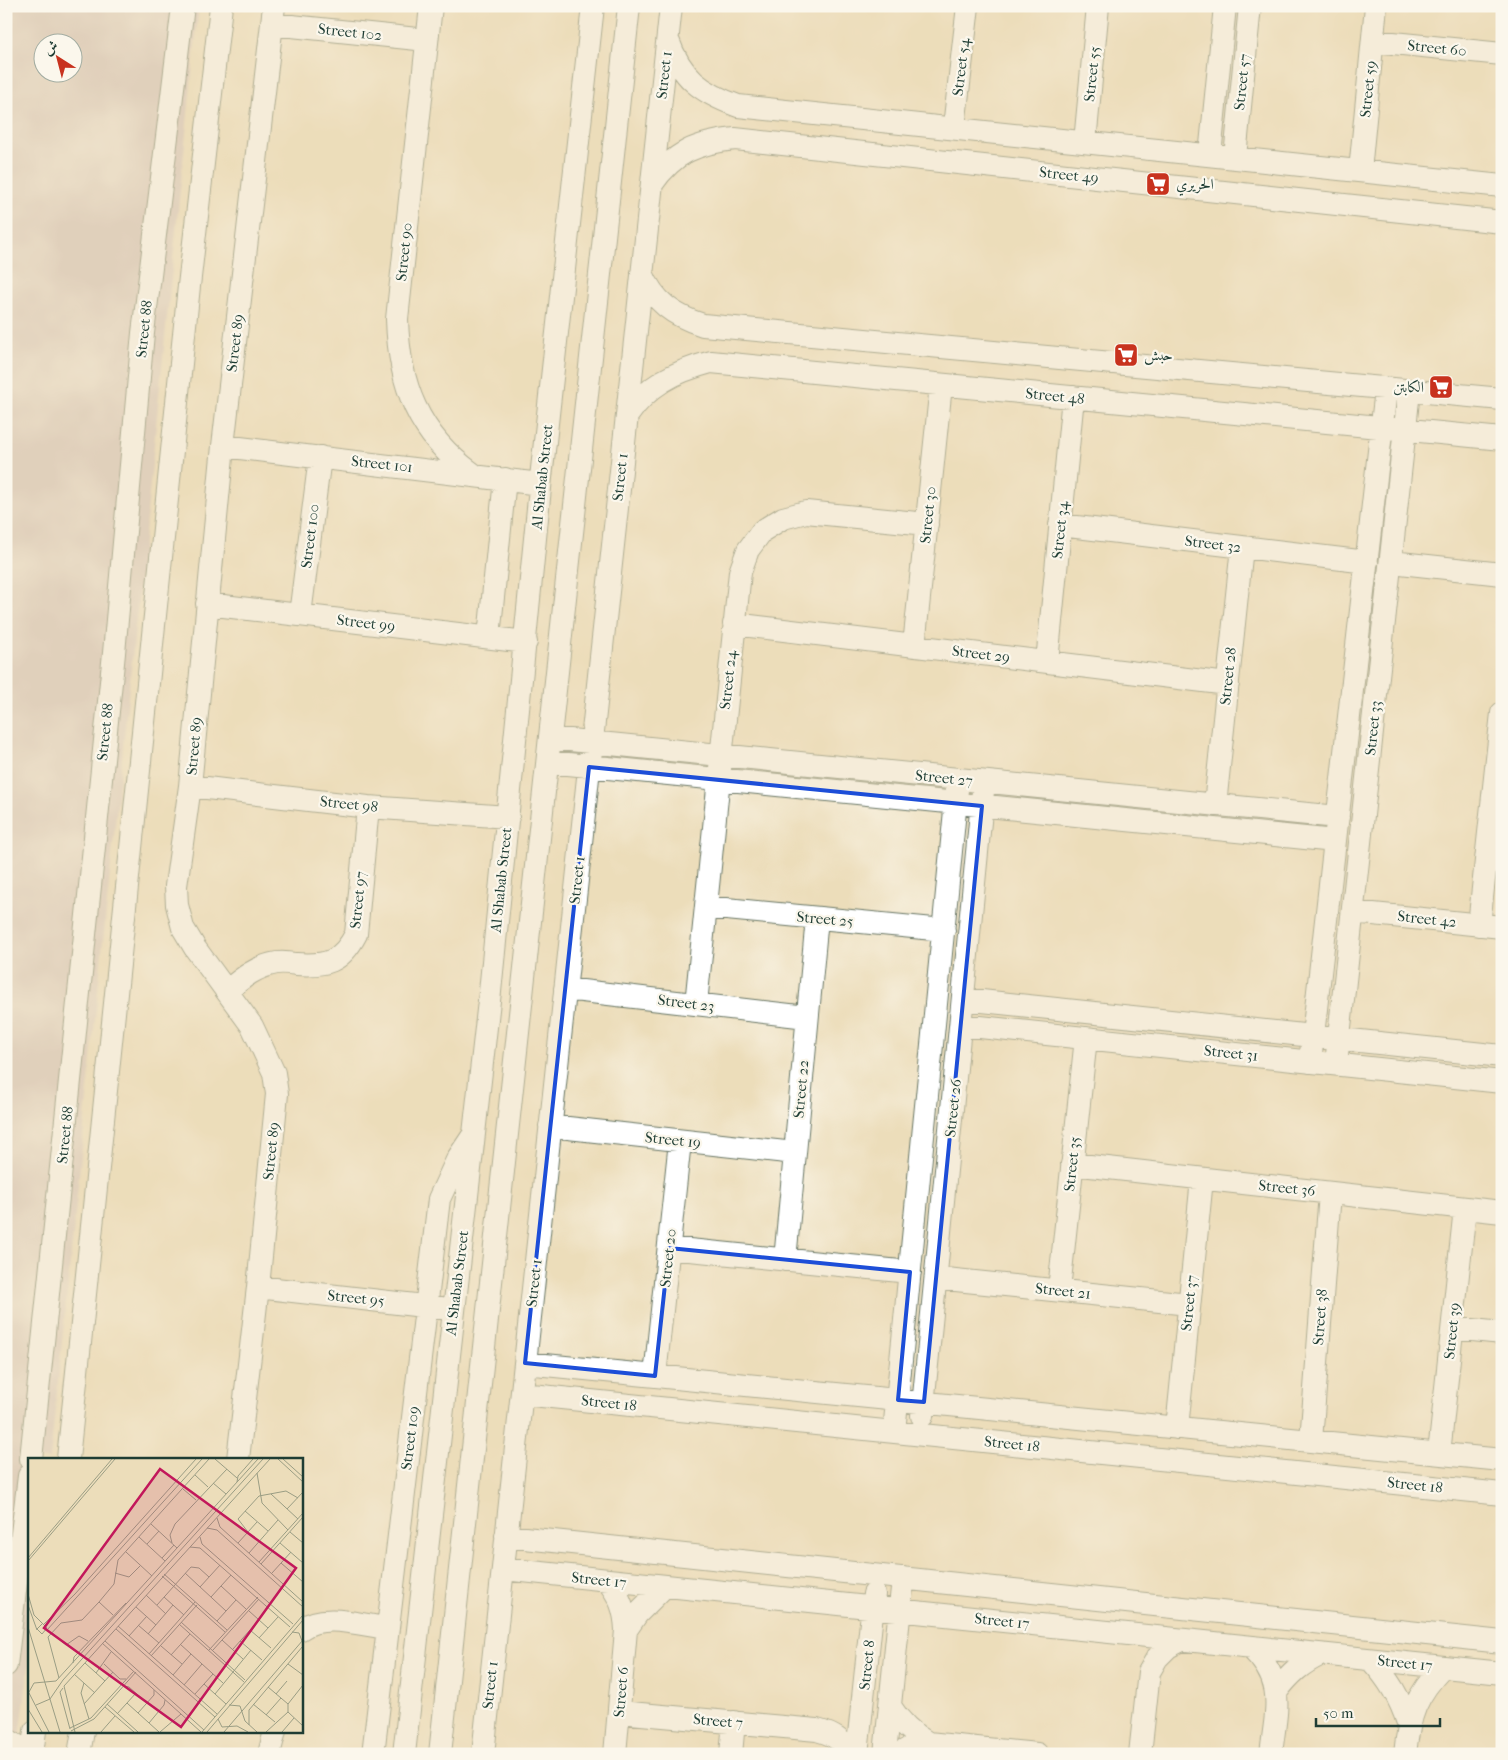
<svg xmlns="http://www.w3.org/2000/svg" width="1508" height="1760" font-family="'IM FELL French Canon',Amiri,serif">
	<rect width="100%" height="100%" fill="#fbf7ec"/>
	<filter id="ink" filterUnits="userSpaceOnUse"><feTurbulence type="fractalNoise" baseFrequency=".02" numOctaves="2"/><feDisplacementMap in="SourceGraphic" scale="10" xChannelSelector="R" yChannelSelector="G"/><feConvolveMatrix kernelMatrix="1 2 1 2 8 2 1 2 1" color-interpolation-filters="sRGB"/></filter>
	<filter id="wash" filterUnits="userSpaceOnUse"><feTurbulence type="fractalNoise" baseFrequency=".0096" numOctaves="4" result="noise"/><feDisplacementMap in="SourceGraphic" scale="20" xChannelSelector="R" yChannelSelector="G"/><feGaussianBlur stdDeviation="1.12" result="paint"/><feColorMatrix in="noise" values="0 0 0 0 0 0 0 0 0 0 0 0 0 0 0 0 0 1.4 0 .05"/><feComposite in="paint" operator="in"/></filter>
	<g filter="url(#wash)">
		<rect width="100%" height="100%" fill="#ecddba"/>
		<path fill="#d0c0bc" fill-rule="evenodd" d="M6,6H199L50,1459H29V1665L18,1754H6ZM42,42H72V72H42Z"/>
	</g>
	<g filter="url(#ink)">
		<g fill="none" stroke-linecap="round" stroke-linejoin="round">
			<defs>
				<path id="minor" d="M431,6L397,319C399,385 418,435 473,474
					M272,24L427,40
					M668,40C681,78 702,93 738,106L1502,186
					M1373,41L1502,54
					M954,127L968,6
					M1085,142L1098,6
					M1210,155L1225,6
					M1235,157L1250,6
					M1360,171L1376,6
					M652,184C674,152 697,143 735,139L1502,222
					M642,273C654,302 674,316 703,325L1502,399
					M627,416C649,384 674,372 711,362L1502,439
					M223,446L540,484
					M1060,525L1367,562
					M1391,562L1502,574
					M207,604L526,642
					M300,615L320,457
					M734,624L1228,684
					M489,637L505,479
					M914,646L941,385
					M1047,662L1073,397
					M550,738L1338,817
					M548,762L1335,841
					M190,786L368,807L508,817
					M1215,805L1242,547
					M706,907L944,930
					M1353,912L1502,927
					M1479,925L1502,713
					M565,989L807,1017
					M227,991C242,978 257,966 277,963C283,962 290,963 296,964C326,966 341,963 356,934L368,807
					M963,999L1502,1056
					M696,1004L740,572L748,550L762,531L783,518L806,512L927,524
					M961,1025L1502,1082
					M1310,1062L1386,389
					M1336,1064L1409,391
					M550,1126L795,1153
					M1072,1164L1502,1212
					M669,1248L910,1272
					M785,1260L817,918
					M936,1278L1189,1304
					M258,1287L441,1308
					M1059,1290L1086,1038
					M1453,1328L1502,1333
					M525,1363L1502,1460
					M655,1376L680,1141
					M522,1394L1502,1494
					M922,1416L983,791
					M1177,1428L1202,1179
					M894,1432L957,790
					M1311,1441L1330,1193
					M1439,1454L1465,1208
					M31,1459L114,653L143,333L183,6
					M68,1459L189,286L221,6
					M238,1459L258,1287L277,1094L274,1073L252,1026L195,948L183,928L177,905L176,886L190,786L223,446L274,6
					M506,1536L1502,1642
					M503,1569L1502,1673
					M607,1580C620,1597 625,1609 626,1630L615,1754
					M301,1629C323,1612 361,1625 386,1628
					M626,1630L637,1614L665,1586
					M1250,1647C1287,1682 1276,1709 1271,1754
					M1371,1660C1389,1680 1400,1698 1408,1723
					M6,1665L29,1476
					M1277,1691C1290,1674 1301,1664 1320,1655
					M890,1706C900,1722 911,1733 928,1743
					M619,1712L817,1730C832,1734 843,1740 851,1754
					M6,1739L18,1746L25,1754
					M32,1754L35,1731
					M79,1754L83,1731
					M269,1754L275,1731
					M373,1754L439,1199L458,1158L472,1137
					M404,1754L490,992L541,478L593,6
					M440,1754L629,6
					M483,1754L671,6
					M731,1754L734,1722
					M857,1754L874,1594
					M885,1754L903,1578
					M899,1754L911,1747L928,1743L1037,1754
					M1140,1754L1149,1672L1157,1658L1168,1647L1182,1640
					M1405,1754C1409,1715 1416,1695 1443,1667"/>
			</defs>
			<use href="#minor" stroke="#677563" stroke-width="24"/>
			<use href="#minor" stroke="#fff" stroke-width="22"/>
		</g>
	</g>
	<path d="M0 0H1508V1760H0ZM589,767L982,806L924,1402L898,1400L910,1272L669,1248L655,1376L525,1363Z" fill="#ecddba" fill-opacity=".55" fill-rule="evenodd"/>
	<path fill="none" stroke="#1d4ed8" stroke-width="4" stroke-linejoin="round" d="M589,767L982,806L924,1402L898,1400L910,1272L669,1248L655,1376L525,1363Z"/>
	<defs>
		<symbol id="supermarket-square" viewBox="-11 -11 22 22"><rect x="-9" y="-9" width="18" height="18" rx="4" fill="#c8321e" stroke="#fbf7ec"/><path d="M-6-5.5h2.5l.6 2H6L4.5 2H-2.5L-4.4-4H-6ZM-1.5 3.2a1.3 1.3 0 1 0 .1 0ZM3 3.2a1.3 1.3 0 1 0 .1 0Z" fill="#fff"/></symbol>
	</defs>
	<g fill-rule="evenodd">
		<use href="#supermarket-square" x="1144" y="170" width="28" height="28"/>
		<use href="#supermarket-square" x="1112" y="341" width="28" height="28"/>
		<use href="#supermarket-square" x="1427" y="373" width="28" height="28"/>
	</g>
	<g text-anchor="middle" stroke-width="4.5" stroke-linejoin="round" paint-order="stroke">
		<g font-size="15" fill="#1f3d34" stroke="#fbf7ec">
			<text transform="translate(350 32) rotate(6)" y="5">Street 102</text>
			<text transform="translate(1437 48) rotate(6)" y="5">Street 60</text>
			<text transform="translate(961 67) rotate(-83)" y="5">Street 54</text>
			<text transform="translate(1092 74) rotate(-84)" y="5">Street 55</text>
			<text transform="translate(664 75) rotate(-84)" y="5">Street 1</text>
			<text transform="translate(1242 82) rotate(-84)" y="5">Street 57</text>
			<text transform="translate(1368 89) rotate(-84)" y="5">Street 59</text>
			<text transform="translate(1069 175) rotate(6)" y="5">Street 49</text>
			<text transform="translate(404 252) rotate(-84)" y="5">Street 90</text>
			<text transform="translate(144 329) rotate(-84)" y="5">Street 88</text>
			<text transform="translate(235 343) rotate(-83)" y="5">Street 89</text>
			<text transform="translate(1055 396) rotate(6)" y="5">Street 48</text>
			<text transform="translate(382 464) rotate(6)" y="5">Street 101</text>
			<text transform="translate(542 477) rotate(-84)" y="5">Al Shabab Street</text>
			<text transform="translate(620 477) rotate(-84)" y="5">Street 1</text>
			<text transform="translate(928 515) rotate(-84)" y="5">Street 30</text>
			<text transform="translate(1060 530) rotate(-84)" y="5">Street 34</text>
			<text transform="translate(310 536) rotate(-83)" y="5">Street 100</text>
			<text transform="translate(1213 544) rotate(7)" y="5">Street 32</text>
			<text transform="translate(366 623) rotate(7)" y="5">Street 99</text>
			<text transform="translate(981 654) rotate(7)" y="5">Street 29</text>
			<text transform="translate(1228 676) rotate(-84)" y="5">Street 28</text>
			<text transform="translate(728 680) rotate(-84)" y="5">Street 24</text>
			<text transform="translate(1373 728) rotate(-84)" y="5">Street 33</text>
			<text transform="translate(105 732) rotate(-84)" y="5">Street 88</text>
			<text transform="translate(194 746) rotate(-85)" y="5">Street 89</text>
			<text transform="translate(944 778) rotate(6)" y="5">Street 27</text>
			<text transform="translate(349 804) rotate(6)" y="5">Street 98</text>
			<text transform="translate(501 880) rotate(-84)" y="5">Al Shabab Street</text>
			<text transform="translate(577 880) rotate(-84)" y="5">Street 1</text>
			<text transform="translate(358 900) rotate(-84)" y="5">Street 97</text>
			<text transform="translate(825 919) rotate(5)" y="5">Street 25</text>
			<text transform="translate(1427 919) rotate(6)" y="5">Street 42</text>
			<text transform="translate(686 1003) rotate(7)" y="5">Street 23</text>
			<text transform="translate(1231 1053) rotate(6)" y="5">Street 31</text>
			<text transform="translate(801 1089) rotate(-85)" y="5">Street 22</text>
			<text transform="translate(953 1108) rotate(-84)" y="5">Street 26</text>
			<text transform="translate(65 1135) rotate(-84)" y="5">Street 88</text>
			<text transform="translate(673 1140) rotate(6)" y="5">Street 19</text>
			<text transform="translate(271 1151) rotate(-84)" y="5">Street 89</text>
			<text transform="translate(1072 1164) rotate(-84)" y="5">Street 35</text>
			<text transform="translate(1287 1188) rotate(6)" y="5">Street 36</text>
			<text transform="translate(668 1258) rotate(-84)" y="5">Street 20</text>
			<text transform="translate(457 1283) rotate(-83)" y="5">Al Shabab Street</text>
			<text transform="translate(534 1283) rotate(-84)" y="5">Street 1</text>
			<text transform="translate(1063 1291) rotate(6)" y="5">Street 21</text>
			<text transform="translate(356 1298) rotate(6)" y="5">Street 95</text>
			<text transform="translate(1189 1303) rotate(-84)" y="5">Street 37</text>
			<text transform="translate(1320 1317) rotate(-86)" y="5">Street 38</text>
			<text transform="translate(1452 1331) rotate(-84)" y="5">Street 39</text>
			<text transform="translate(609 1403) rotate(6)" y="5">Street 18</text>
			<text transform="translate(410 1438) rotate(-83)" y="5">Street 109</text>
			<text transform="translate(1012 1444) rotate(6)" y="5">Street 18</text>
			<text transform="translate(1415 1485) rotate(6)" y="5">Street 18</text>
			<text transform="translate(599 1580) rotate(6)" y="5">Street 17</text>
			<text transform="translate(1002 1621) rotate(6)" y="5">Street 17</text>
			<text transform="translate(1405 1663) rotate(6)" y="5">Street 17</text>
			<text transform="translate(867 1665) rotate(-84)" y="5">Street 8</text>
			<text transform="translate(490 1685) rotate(-84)" y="5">Street 1</text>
			<text transform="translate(621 1692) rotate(-85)" y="5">Street 6</text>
			<text transform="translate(718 1721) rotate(5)" y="5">Street 7</text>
		</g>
		<g font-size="15" fill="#1f3d34" stroke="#fbf7ec" text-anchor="start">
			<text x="1176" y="189">الحريري</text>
			<text x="1144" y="360">حبش</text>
			<text x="1424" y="392" text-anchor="end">الكابتن</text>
		</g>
	</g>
	<g transform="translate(28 1458)">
		<rect width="275" height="275" fill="#ecddba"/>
		<path fill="none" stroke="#9a9d84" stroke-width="1" d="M187,1L209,20M250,1L275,24M255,1L275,19M229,15L234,45L260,72M167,17L180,29M209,24L210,18L225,1M185,25L198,36M155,31L168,42M243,36L270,61M259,51L275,34M217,53L240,73M189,60L192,69L275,144M123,66L149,90M179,70L189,72L275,149M220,74L210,61L231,38L258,33L270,40M262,74L275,85M111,79L137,103M172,79L174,86L265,166M144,85L142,77L147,66L199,11M210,85L229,64M252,85L275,105M119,86L131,73M162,89L172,90L262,169M98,94L124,118M221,95L250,62M0,100L84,1M134,100L146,87M0,103L87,1M231,104L275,55M253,105L275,124M233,106L275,59M87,115L101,119L112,108M157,115L198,153M244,115L263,94M136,116L199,172M134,118L197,174M193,128L218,151M172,129L192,107M0,136L6,157L19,170L14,176L9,171L14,166M118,137L138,156M136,139L156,157M183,139L203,117M71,144L85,157M0,147L9,172M129,147L163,109L171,110L181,119M108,149L128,167M221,153L240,170M189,163L208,142M153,164L217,222M16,166L47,136L168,1M151,166L216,224M110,167L131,185M90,168L189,256M0,169L32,274M88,171L187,259M19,172L174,1M222,172L243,190M264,174L271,175L274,183M24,175L38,187L51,178L60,183M120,176L145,147M101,178L119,158M231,180L250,159M194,182L215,201M77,183L176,272M212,183L234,202M74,185L173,274M152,186L195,225M133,188L154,206M205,191L231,162M181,192L230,139M185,192L231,141M121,196L167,144M143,197L162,176M123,198L169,147M45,205L46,199L98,145M57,205L77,223M76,206L92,221H98M260,206L275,217M68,215L83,194M46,216L67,235M145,217L163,196M31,220L20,179L33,165L54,162L71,144L86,126L90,102L181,1M56,225L53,235L61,261M176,226L198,246M156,227L174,206M96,228L101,229L119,245M240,229L260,246M35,230L32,234L42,271M0,233L21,274M1,234L6,225L28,223L230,1M167,236L185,216M187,236L223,192M248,236L259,223M99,245L131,274M56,246L85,214M79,246L110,274M225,246L247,264M8,247L22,241L35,222L235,1M201,247L212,248L217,263L229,274M77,249L106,274M0,251L14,274M260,254V246L275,227M260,254L275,268M110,255L126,237V232M89,256L108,235M238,257L253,240M190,261L194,269L209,268L220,274M121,265L136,247L137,242M221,267V252L275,188M42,270L63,260L106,213M43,273L66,261L108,214M47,274L36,228L242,1M73,274L87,258M132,274L153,256M174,274L275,157M179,274L275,162M196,274L275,182M238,274L260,254M254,274L266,260"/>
		<path fill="#c2185b" fill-opacity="0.15" stroke="#c2185b" stroke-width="2.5" d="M132,11L268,110L153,269L16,170Z"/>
		<rect width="275" height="275" fill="none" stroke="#1f3d34" stroke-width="2.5"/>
	</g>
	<rect width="1508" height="1760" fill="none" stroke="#fbf7ec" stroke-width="25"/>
	<g transform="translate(58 58) rotate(324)"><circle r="24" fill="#fbf7ec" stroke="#a3ada2"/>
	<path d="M0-4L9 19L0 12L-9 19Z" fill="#c8321e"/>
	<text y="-8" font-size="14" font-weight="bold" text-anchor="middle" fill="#1f3d34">ش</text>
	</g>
	<path d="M1316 1718v8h124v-8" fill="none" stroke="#1f3d34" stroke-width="2.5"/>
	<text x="1323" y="1718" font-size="15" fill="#1f3d34" stroke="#fbf7ec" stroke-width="4" paint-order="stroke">50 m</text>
</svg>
